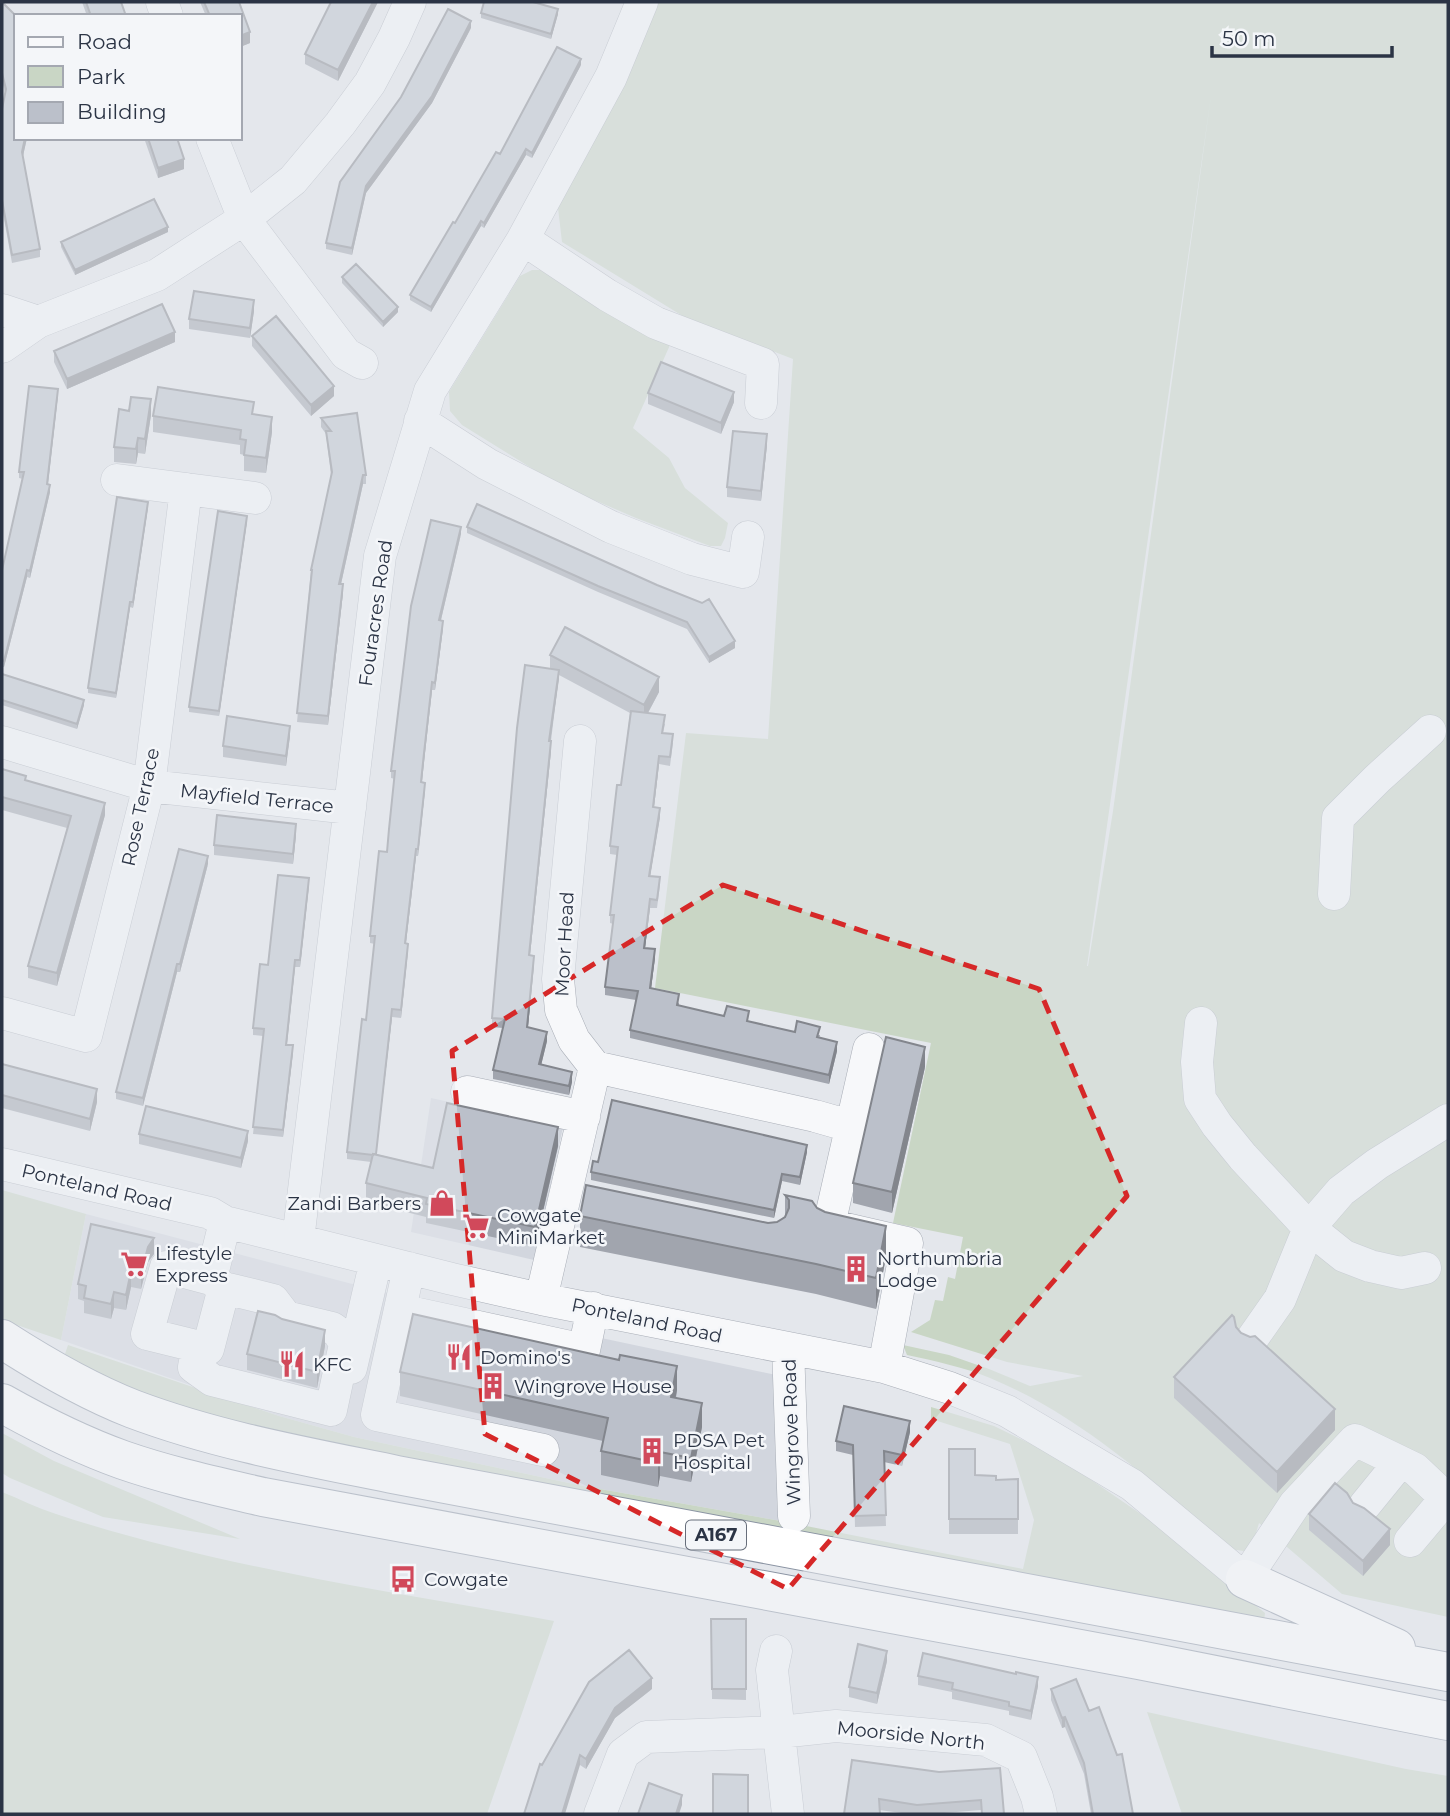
<svg xmlns="http://www.w3.org/2000/svg" width="1450" height="1816" font-family="Montserrat,sans-serif">
	<rect width="100%" height="100%" fill="#e4e7ec"/>
	<path fill="#d2d6de" d="M431,1098L563,1127L534,1260L411,1232Z
		M86,1214L379,1291L776,1375L781,1521L583,1486L354,1437L279,1416L61,1340Z"/>
	<path fill="#c9d6c5" fill-rule="evenodd" d="M653,2H1448V1617L1342,1594L1259,1523L1253,1543L1244,1551L1229,1549C1156,1484 1081,1416 990,1378C963,1367 935,1361 907,1355L903,1345L949,1355L989,1369L1030,1386L1083,1376L1007,1362L911,1332L930,1320L935,1300L943,1301L948,1277L955,1279L963,1237L893,1223L931,1043L655,988L686,733L768,739L793,359L686,318L562,242L558,208ZM1211,96L1113,811L1088,966H1087Z
		M532,270H545L670,345L633,428L669,458L685,488L728,523L725,538L721,546H710L636,518L557,484L462,425L450,411L449,392L520,276Z
		M2,1190L86,1214L61,1340L2,1320Z
		M68,1345L279,1416L354,1437L583,1486L781,1521L1023,1569L1034,1520L1010,1444L931,1419V1407L994,1426L1058,1457L1151,1521L1265,1613L1264,1621L271,1434L126,1389L65,1354Z
		M2,1433L54,1461L240,1539L103,1517L10,1478L2,1473Z
		M2,1492C20,1499 37,1508 56,1514C218,1567 387,1591 554,1621L487,1814H2Z
		M1147,1712L1406,1769L1448,1776V1814H1182Z"/>
	<g fill="none" stroke-linecap="round" stroke-linejoin="round">
		<defs>
			<path id="minor" d="M162,2L167,16
				M212,138L244,219L346,354L362,363
				M523,239L607,295L656,323L763,364L761,403
				M2,310L38,322
				M2,347L38,322L157,275L244,219L293,180L340,124L370,83L394,38L410,2
				M420,421L487,464L611,527L692,559L743,572L748,537
				M117,480L255,498
				M2,742L149,786L350,808
				M1334,894L1338,818L1377,779L1430,731
				M2,1013L86,1036L149,786L186,489
				M1201,1023L1197,1062L1200,1099L1217,1125L1243,1157L1309,1228L1344,1256L1370,1266L1401,1273L1425,1268
				M869,1049L829,1225L907,1243L884,1367
				M595,1067L815,1116L850,1126
				M467,1092L584,1117
				M2,1164L210,1213L225,1222L452,1279L541,1299L884,1367L950,1388L1007,1411L1132,1485L1245,1579L1295,1504L1355,1440L1415,1469L1448,1500
				M298,1240L380,556L430,391L523,239L611,77L642,2
				M409,1268L377,1415L543,1450
				M211,1279L166,1267L147,1334L208,1349L224,1288
				M541,1299L595,1067L574,1040L561,1010L558,979L580,741
				M400,1310L584,1350L593,1308
				M1252,1339L1280,1299L1309,1228L1341,1191L1377,1164L1448,1120
				M198,1347L194,1367L212,1380L331,1410L345,1344L339,1333L332,1328L286,1317L273,1300L224,1288L211,1279L225,1222
				M788,1348L794,1516
				M351,1368L376,1260
				M1365,1505L1400,1462
				M1410,1541L1446,1498
				M776,1651L772,1670L788,1814
				M600,1814L623,1754L646,1737L780,1732L836,1726L986,1740L1021,1757L1037,1797L1041,1814"/>
			<path id="highway" d="M2,1339C44,1366 87,1391 133,1409C218,1441 309,1457 397,1475L1448,1672
				M2,1403C41,1425 81,1445 123,1460C169,1476 216,1486 263,1497L1139,1660L1448,1721
				M1245,1579L1396,1648"/>
		</defs>
		<use href="#minor" stroke="#a9aeb7" stroke-width="33"/>
		<use href="#highway" stroke="#8b94a3" stroke-width="40"/>
		<use href="#minor" stroke="#f7f8fa" stroke-width="32"/>
		<use href="#highway" stroke="#fff" stroke-width="38"/>
	</g>
	<path fill="#a1a5ae" d="M2,2L16,138H27L23,156L40,249V257L12,263L2,208V109L5,93L2,81Z
		M82,2H121L126,16H87Z
		M200,2H239L250,43L240,47V16H206Z
		M378,2L338,81L305,64V54Z
		M481,13L558,14L551,39L481,18Z
		M471,28L432,103L366,193L352,255L326,249V243Z
		M581,65L532,158L526,155L484,228L481,226L431,312L410,300V295L455,223L500,154Z
		M144,138H177L184,169L158,178Z
		M168,232L75,275L61,247V242Z
		M342,277L398,312L383,327L342,283Z
		M254,311L250,338L189,329V319Z
		M252,336L334,396L311,416L252,346Z
		M175,342L67,389L54,362V351Z
		M648,393L734,402L721,434L648,404Z
		M58,395L48,485L50,492L30,578L27,577L4,667H2V570L23,479L19,478V472Z
		M129,411L151,415L145,454L138,453L136,464L114,462V447Z
		M254,414L272,432L266,473L244,471V455L240,454V445L153,432V416Z
		M321,418L366,475V484H363L341,584L343,593L328,725L297,722L311,570L331,475L326,434L321,427Z
		M767,445L761,501L727,497V487Z
		M477,504L735,648L709,663L687,629L598,592L467,533V527Z
		M148,507L133,608L130,607L116,698L88,693V688Z
		M247,521L219,716L189,712V707Z
		M461,534L441,620L443,628L435,690H432L424,761L422,782L425,790L418,856H416L406,943L408,951L401,1018L392,1017L376,1154L433,1168L558,1146L535,1246L426,1223V1217L366,1202V1183L371,1162L347,1159V1152L366,1020L375,944L370,943V936L387,852L395,779L391,778V771Z
		M550,655L659,692L648,713L665,724L663,733L673,743L670,766L659,764L654,807L660,817L650,876L660,885L657,908H650L645,948L655,958L651,988L679,1003V1006L795,1032L820,1035L819,1038L837,1051L829,1084L630,1038V1030L636,1000L605,995V987L613,924L610,923V915L617,855L610,854V846L621,785L630,713L559,675L551,741V751L530,955L534,965L528,1027L547,1041L541,1065L572,1082L569,1095L493,1079V1070L503,1028L492,1027V1018L550,669Z
		M2,674L84,705L77,729L2,705Z
		M290,736L286,766L223,757V746Z
		M2,769L105,815L57,986L28,978V966L67,828L2,810Z
		M296,835L293,864L214,855V845Z
		M208,864L180,972H177L143,1106L116,1099V1092Z
		M309,885L300,967H295L287,1045L293,1052L283,1137L253,1134L263,1036L253,1035V1028L268,965Z
		M2,1064L97,1102L90,1131L2,1108Z
		M925,1067L892,1213L853,1203V1183Z
		M139,1134L248,1141L241,1168L139,1144Z
		M807,1152L800,1185L782,1181L774,1218L591,1180V1172L598,1162Z
		M785,1195L817,1208L886,1257L876,1309L816,1294L580,1247V1216L768,1223L777,1222L785,1217Z
		M154,1254L148,1262L141,1289L131,1287L126,1310L114,1308L111,1319L84,1313V1301L78,1299V1284Z
		M1236,1327L1335,1430L1277,1493L1174,1398V1377Z
		M325,1346L317,1388L247,1370V1354Z
		M400,1372L677,1390L676,1398L702,1427L691,1482L660,1476L658,1487L601,1475V1451L603,1441L400,1396Z
		M910,1432L902,1466L884,1462L886,1526L855,1527L853,1455L836,1451V1441Z
		M949,1449L975,1475L996,1480L1018,1479V1534H949Z
		M1353,1503L1390,1545L1363,1576L1309,1530V1514Z
		M711,1619H746V1700L712,1699Z
		M887,1661L877,1704L849,1697V1687Z
		M918,1676L1038,1686L1031,1720L1009,1715V1711L952,1699V1692L918,1685Z
		M652,1689L615,1718L586,1769L580,1765H542Z
		M1051,1689L1089,1711L1133,1814H1091L1084,1774L1065,1727L1062,1728L1051,1700Z
		M939,1772L1004,1814H981V1810L932,1814H909L879,1810L844,1814Z"/>
	<path fill="#83868d" d="M373,2H378L338,81V70Z
		M558,9V14L551,39V34Z
		M471,21V28L432,103L366,193L352,255V248L366,186Z
		M250,32V43L240,47V36Z
		M581,59V65L532,158V153Z
		M25,138H27L22,160V152Z
		M526,149V155L484,228V223Z
		M184,159V169L158,178V168Z
		M481,221V226L431,312V307Z
		M168,227V232L75,275V270Z
		M254,300V311L250,338V328Z
		M398,307V312L383,327V322Z
		M175,332V342L67,389V379Z
		M334,386V396L311,416V405Z
		M58,389V395L47,491V484Z
		M734,392V402L721,434V423Z
		M151,399V415L145,454V439Z
		M272,417V432L266,473V458Z
		M767,434V445L761,501V491Z
		M138,438V453L136,464V449Z
		M363,475V484L339,593V584Z
		M50,485V492L30,578V571Z
		M148,502V507L133,608V602Z
		M247,516V521L219,716V711Z
		M461,527V534L439,628V620Z
		M27,570V577L4,667V661Z
		M343,584V593L328,725V716Z
		M130,602V607L116,698V693Z
		M443,621V628L435,690V683Z
		M735,641V648L709,663V657Z
		M559,670V679L549,750V741Z
		M659,677V692L644,720V705Z
		M432,682V690L421,790V782Z
		M84,700V705L77,729V724Z
		M290,726V736L286,766V756Z
		M551,741V751L529,965V955Z
		M659,756V764L653,816V807Z
		M425,783V790L418,856V849Z
		M105,803V815L57,986V973Z
		M660,808V817L649,884V876Z
		M296,824V835L293,864V854Z
		M416,849V856L405,951V943Z
		M208,856V864L180,972V964Z
		M309,878V885L300,967V960Z
		M650,899V908L644,956V948Z
		M408,944V951L401,1018V1010Z
		M655,949V958L650,997V988Z
		M534,956V965L527,1036V1027Z
		M295,960V967L286,1052V1045Z
		M177,964V972L143,1106V1098Z
		M392,1009V1017L375,1163V1155Z
		M547,1032V1041L539,1074V1064Z
		M837,1042V1051L829,1084V1075Z
		M293,1045V1052L283,1137V1130Z
		M925,1047V1067L892,1213V1192Z
		M572,1072V1082L569,1095V1086Z
		M97,1089V1102L90,1131V1119Z
		M558,1127V1146L535,1246V1227Z
		M248,1131V1141L241,1168V1158Z
		M807,1145V1152L800,1185V1177Z
		M782,1174V1181L774,1218V1210Z
		M886,1226V1257L876,1309V1278Z
		M154,1238V1254L148,1262L141,1289V1274L148,1247Z
		M131,1271V1287L126,1310V1295Z
		M114,1292V1308L111,1319V1304Z
		M325,1330V1346L317,1388V1372Z
		M677,1366V1390L671,1421V1397Z
		M702,1403V1427L691,1482V1458Z
		M1335,1409V1430L1277,1493V1472Z
		M910,1421V1432L902,1466V1455Z
		M660,1452V1476L658,1487V1463Z
		M1390,1529V1545L1363,1576V1561Z
		M887,1651V1661L877,1704V1693Z
		M1038,1677V1686L1031,1720V1711Z
		M652,1678V1689L615,1718L586,1769V1759L615,1708Z
		M1065,1717V1727L1062,1728V1718Z
		M580,1755V1765L565,1814H562Z
		M682,1795V1805L679,1814H676Z"/>
	<path fill="#bbc0ca" stroke="#83868d" stroke-width="2" d="M2,2L16,16V138H25L22,152L40,249L12,255L2,200V109L6,89L2,73Z
		M86,2H121L126,16H91Z
		M204,2H239L250,32L240,36V16H210Z
		M331,2H373L338,70L305,54Z
		M484,2H533L558,9L551,34L481,13Z
		M448,9L471,21L432,96L366,186L352,248L326,243L340,182L401,97Z
		M557,47L581,59L532,153L526,149L484,223L481,221L431,307L410,295L453,222L455,223L496,152L500,154Z
		M148,138H177L184,159L158,168Z
		M154,199L168,227L75,270L61,242Z
		M356,264L398,307L383,322L342,277Z
		M194,291L254,300L250,328L189,319Z
		M162,304L175,332L67,379L54,351Z
		M276,316L334,386L311,405L252,336Z
		M661,362L734,392L721,423L648,393Z
		M29,386L58,389L47,484L50,485L30,571L27,570L4,661L2,660V570L24,472H19Z
		M158,387L254,402L252,414L272,417L266,458L244,455L246,440L240,439L241,430L153,416Z
		M131,397L151,399L145,439L138,438L136,449L114,447L119,409L129,411Z
		M357,413L366,475H363L339,584H343L328,716L297,713L312,570H311L332,472L326,431H331L321,418Z
		M733,431L767,434L761,491L727,487Z
		M117,497L148,502L133,602H130L116,693L88,688Z
		M477,504L657,585L702,603L709,599L735,641L709,657L687,622L598,586L467,527Z
		M218,511L247,516L219,711L189,707Z
		M431,520L461,527L439,620L443,621L435,683L432,682L424,753L421,782L425,783L418,849H416L405,943L408,944L401,1010L392,1009L376,1154H373V1155L347,1152L362,1019L366,1020L375,936H370L379,851L387,852L389,829L395,771H391L411,606Z
		M565,627L659,677L644,705L550,655Z
		M525,665L559,670L549,741H551L533,917L529,955L534,956L527,1027L547,1032L539,1064L572,1072L569,1086L493,1070L505,1019L492,1018L517,728Z
		M2,674L84,700L77,724L2,700Z
		M631,711L665,715L662,733L673,734L670,757L659,756L653,807L660,808L649,876L660,877L657,900L650,899L644,948L655,949L650,988L679,994L677,1005L724,1016L727,1006L749,1011L747,1021L795,1032L797,1021L820,1027L817,1037L837,1042L829,1075L630,1030L638,991L605,987L614,915H610L618,847L610,846L617,785H621Z
		M227,716L290,726L286,756L223,746Z
		M2,769L26,776L25,780L105,803L57,973L28,966L71,816L2,797Z
		M217,815L296,824L293,854L214,845Z
		M179,849L208,856L180,964H177L143,1098L116,1092Z
		M278,875L309,878L300,960H295L286,1045H293L283,1130L253,1127L264,1029L253,1028L260,964L268,965Z
		M886,1037L925,1047L892,1192L853,1183Z
		M2,1064L97,1089L90,1119L2,1095Z
		M612,1100L807,1145L800,1177L782,1174L774,1210L591,1172L593,1161L598,1162Z
		M447,1103L558,1127L535,1227L426,1204L427,1198L366,1183L373,1154L433,1168Z
		M146,1106L248,1131L241,1158L139,1134Z
		M586,1185L768,1223L777,1222L785,1217L789,1208V1200L785,1195L812,1201L817,1208L825,1212L886,1226L876,1278L816,1264L580,1216Z
		M91,1224L154,1238L148,1247L141,1274L131,1271L126,1295L114,1292L111,1304L84,1298L86,1286L78,1284Z
		M258,1311L275,1315L282,1319L325,1330L317,1372L247,1354Z
		M413,1314L619,1360L620,1355L677,1366L671,1397L702,1403L691,1458L660,1452L658,1463L601,1451L608,1418L400,1372Z
		M1232,1315L1234,1317L1236,1327L1241,1333L1250,1337L1255,1336L1335,1409L1277,1472L1174,1377Z
		M844,1406L910,1421L902,1455L884,1451L886,1515L855,1516L853,1445L836,1441Z
		M949,1449H975V1475L996,1476V1480L1018,1479V1519H949Z
		M1335,1483L1347,1493L1353,1503L1364,1508L1390,1529L1363,1561L1309,1514Z
		M711,1619H746V1689H712Z
		M858,1644L887,1651L877,1693L849,1687Z
		M629,1650L652,1678L615,1708L586,1759L580,1755L562,1814H524L540,1764L542,1765L589,1682Z
		M923,1653L1016,1674V1672L1038,1677L1031,1711L1009,1706V1702L952,1689L953,1683L918,1676Z
		M1076,1679L1089,1711L1099,1707L1117,1755L1122,1754L1133,1814H1093L1084,1763L1065,1717L1062,1718L1051,1689Z
		M852,1760L939,1772L1000,1768L1004,1814H982L981,1800L917,1805L879,1799L880,1814H844Z
		M713,1774L748,1775V1814H713Z
		M649,1783L682,1795L676,1814H638Z"/>
	<path d="M0 0H1450V1816H0ZM723,885L1039,989L1127,1196L788,1589L485,1434L452,1051Z" fill="#e4e7ec" fill-opacity=".55" fill-rule="evenodd"/>
	<path fill="none" stroke="#d62828" stroke-width="5" stroke-dasharray="14 9" stroke-linejoin="round" d="M723,885L1039,989L1127,1196L788,1589L485,1434L452,1051Z"/>
	<defs>
		<symbol id="shop-bare" viewBox="-9 -9 18 18"><path d="M-5-2.5h2.3a2.7 3.5 0 0 1 5.4 0H5L5.5 6h-11ZM-1.5-2.5h3a1.5 2.3 0 0 0-3 0Z" fill="#d1495b" stroke="#f4f6f9" stroke-width="2.5" paint-order="stroke"/></symbol>
		<symbol id="supermarket-bare" viewBox="-9 -9 18 18"><path d="M-6-5.5h2.5l.6 2H6L4.5 2H-2.5L-4.4-4H-6ZM-1.5 3.2a1.3 1.3 0 1 0 .1 0ZM3 3.2a1.3 1.3 0 1 0 .1 0Z" fill="#d1495b" stroke="#f4f6f9" stroke-width="2.5" paint-order="stroke"/></symbol>
		<symbol id="building-bare" viewBox="-9 -9 18 18"><path d="M-4-6H4V6H1V3H-1V6H-4ZM-2.5-4.3h1.7v1.8h-1.7ZM.8-4.3h1.7v1.8H.8ZM-2.5-1h1.7V.8h-1.7ZM.8-1h1.7V.8H.8Z" fill="#d1495b" stroke="#f4f6f9" stroke-width="2.5" paint-order="stroke"/></symbol>
		<symbol id="restaurant-bare" viewBox="-9 -9 18 18"><path d="M-5-6h1v4h1v-4h1v4h1v-4h1v5L-1.5 .5V6h-2V.5L-5-1ZM5-6V6H3V1.5H1.5Q1.5-4 5-6Z" fill="#d1495b" stroke="#f4f6f9" stroke-width="2.5" paint-order="stroke"/></symbol>
		<symbol id="bus-bare" viewBox="-9 -9 18 18"><path d="M-5-6H5V4H4V6H2V4H-2V6H-4V4H-5ZM-3.5-4V0h7V-4ZM-3.5 1.2v1.5H-2V1.2ZM2 1.2v1.5H3.5V1.2Z" fill="#d1495b" stroke="#f4f6f9" stroke-width="2.5" paint-order="stroke"/></symbol>
	</defs>
	<g fill-rule="evenodd">
		<use href="#shop-bare" x="423" y="1184" width="38" height="38"/>
		<use href="#supermarket-bare" x="457" y="1207" width="38" height="38"/>
		<use href="#supermarket-bare" x="115" y="1245" width="38" height="38"/>
		<use href="#building-bare" x="837" y="1250" width="38" height="38"/>
		<use href="#restaurant-bare" x="440" y="1338" width="38" height="38"/>
		<use href="#restaurant-bare" x="273" y="1345" width="38" height="38"/>
		<use href="#building-bare" x="474" y="1367" width="38" height="38"/>
		<use href="#building-bare" x="633" y="1432" width="38" height="38"/>
		<use href="#bus-bare" x="384" y="1560" width="38" height="38"/>
	</g>
	<g text-anchor="middle" stroke-width="5" stroke-linejoin="round" paint-order="stroke">
		<rect fill="#f4f6f9" stroke="#676e7b" stroke-width="2" x="686" y="1520.5" width="60" height="29" rx="5"/>
		<g font-size="18" font-weight="bold" fill="#2b3445">
			<text x="716" y="1541">A167</text>
		</g>
		<g font-size="19" fill="#2b3445" stroke="#f4f6f9">
			<text transform="translate(375 613) rotate(-82)" y="7">Fouracres Road</text>
			<text transform="translate(257 798) rotate(6)" y="7">Mayfield Terrace</text>
			<text transform="translate(140 807) rotate(-78)" y="7">Rose Terrace</text>
			<text transform="translate(564 944) rotate(-87)" y="7">Moor Head</text>
			<text transform="translate(97 1187) rotate(13)" y="7">Ponteland Road</text>
			<text transform="translate(647 1320) rotate(12)" y="7">Ponteland Road</text>
			<text transform="translate(791 1432) rotate(-92)" y="7">Wingrove Road</text>
			<text transform="translate(911 1735) rotate(6)" y="7">Moorside North</text>
		</g>
		<g font-size="19" fill="#2b3445" stroke="#f4f6f9" text-anchor="start">
			<text x="421" y="1210" text-anchor="end">Zandi Barbers</text>
			<text x="497" y="1222">Cowgate<tspan x="497" dy="22">MiniMarket</tspan></text>
			<text x="155" y="1260">Lifestyle<tspan x="155" dy="22">Express</tspan></text>
			<text x="877" y="1265">Northumbria<tspan x="877" dy="22">Lodge</tspan></text>
			<text x="480" y="1364">Domino's</text>
			<text x="313" y="1371">KFC</text>
			<text x="514" y="1393">Wingrove House</text>
			<text x="673" y="1447">PDSA Pet<tspan x="673" dy="22">Hospital</tspan></text>
			<text x="424" y="1586">Cowgate</text>
		</g>
	</g>
	<rect width="1450" height="1816" fill="none" stroke="#2b3445" stroke-width="7"/>
	<rect x="14" y="14" width="228" height="126" fill="#f4f6f9" stroke="#a4a8b1" stroke-width="2"/>
	<rect x="28" y="37" width="35" height="10" fill="#f7f8fa" stroke="#a4a8b1" stroke-width="2"/>
	<text x="77" y="49" font-size="21" fill="#2b3445">Road</text>
	<rect x="28" y="66" width="35" height="21" fill="#c9d6c5" stroke="#a4a8b1" stroke-width="2"/>
	<text x="77" y="84" font-size="21" fill="#2b3445">Park</text>
	<rect x="28" y="102" width="35" height="21" fill="#bbc0ca" stroke="#a4a8b1" stroke-width="2"/>
	<text x="77" y="119" font-size="21" fill="#2b3445">Building</text>
	<path d="M1212 46v10h180v-10" fill="none" stroke="#2b3445" stroke-width="3.5"/>
	<text x="1222" y="46" font-size="21" fill="#2b3445" stroke="#f4f6f9" stroke-width="5" paint-order="stroke">50 m</text>
</svg>
